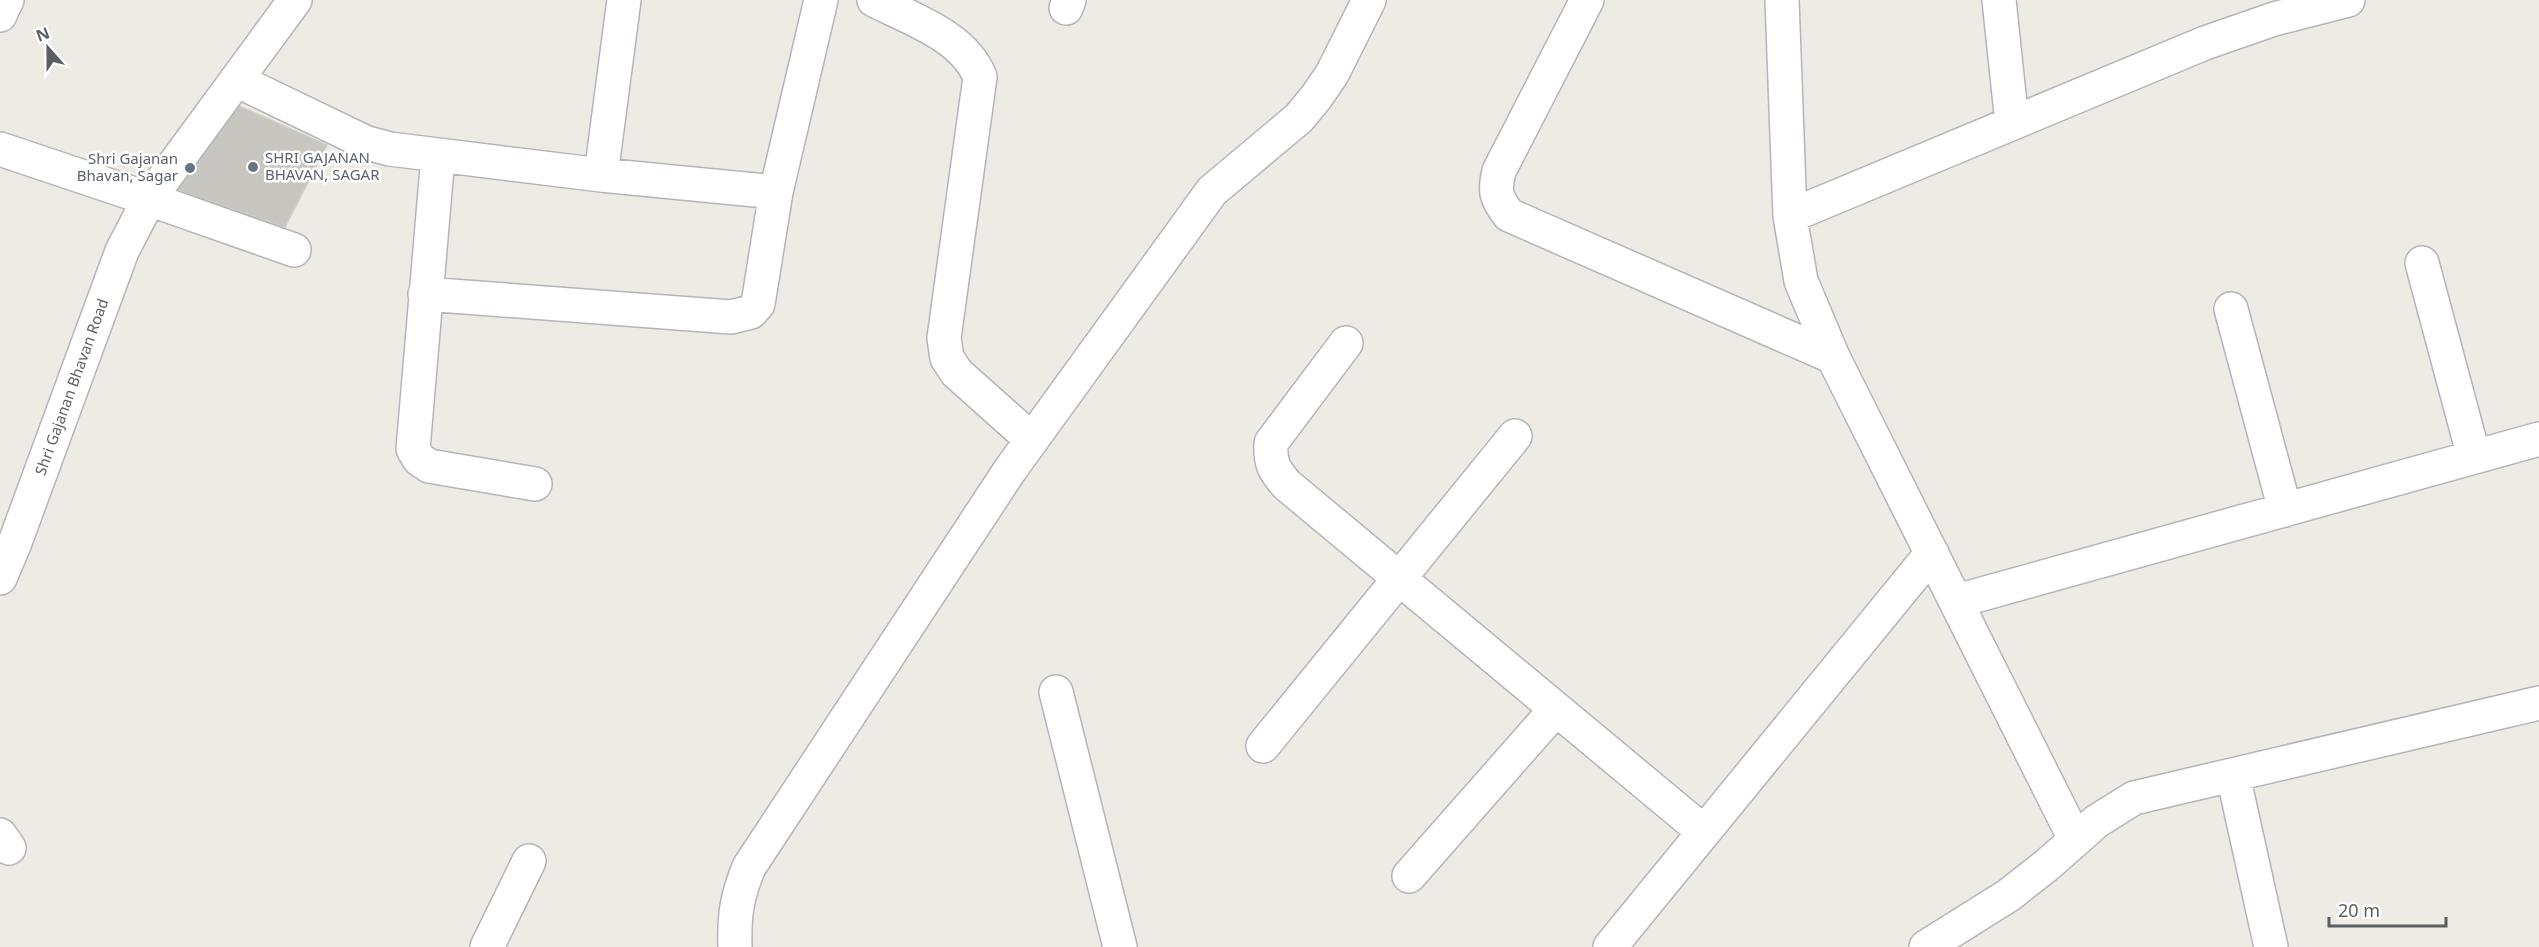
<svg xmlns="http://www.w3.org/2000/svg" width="2539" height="947" font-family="'Noto Sans',sans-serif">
	<rect width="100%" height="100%" fill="#edebe3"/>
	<path fill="#c8c6c0" stroke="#d1cdc2" stroke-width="1.5" d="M239,106L327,145L285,227L173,189Z"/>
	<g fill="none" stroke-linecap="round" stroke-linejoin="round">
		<defs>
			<path id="street" d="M874,0C911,19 964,36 980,77L944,338L947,358L957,373L1032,440
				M1587,0L1499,171C1494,192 1496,198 1509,215L1833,357
				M1782,0L1790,216L1801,281L1833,357L2075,839
				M1999,0L2012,123
				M1066,8L1069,0
				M0,15L7,0
				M236,80L367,143L390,149L601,175L776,192
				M0,149L149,199L294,250
				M438,156L413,449L419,459L429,466L535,484
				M601,175L624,0
				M1790,216L2205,43L2274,19L2348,0
				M2422,263L2474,457
				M425,294L731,317L751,312L758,304L776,192L821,0
				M2231,309L2285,510
				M1346,343L1271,443C1270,464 1274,470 1287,485L1704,832
				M0,578L14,545L122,251L149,199L295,0
				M1957,601L2539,439
				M1056,692L1120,947
				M1263,746L1515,436
				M2233,775L2271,947
				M0,835L9,848
				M1409,876L1556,709
				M487,947L529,861
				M735,947C734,915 737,896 749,867L1010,470L1212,191L1299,118L1317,96L1332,74L1369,0
				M1610,947L1932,553
				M1926,947L2009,895L2047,865L2097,821L2134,798L2539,703"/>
		</defs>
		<use href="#street" stroke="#b4b5ba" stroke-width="36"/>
		<use href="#street" stroke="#fff" stroke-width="33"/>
	</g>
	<g fill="#6b7280" stroke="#fff" stroke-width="2">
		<circle cx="253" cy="167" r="6"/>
		<circle cx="190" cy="168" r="6"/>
	</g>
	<g text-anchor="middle" stroke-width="5" stroke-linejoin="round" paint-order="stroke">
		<g font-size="15" fill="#5b616d" stroke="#fff" text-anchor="start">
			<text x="265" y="163">SHRI GAJANAN<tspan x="265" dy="17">BHAVAN, SAGAR</tspan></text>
			<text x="178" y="164" text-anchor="end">Shri Gajanan<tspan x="178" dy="17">Bhavan, Sagar</tspan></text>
		</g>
		<g font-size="15" fill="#5b5e63" stroke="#fff">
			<text transform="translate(72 387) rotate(-70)" y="5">Shri Gajanan Bhavan Road</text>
		</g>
	</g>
	<g transform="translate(48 48) rotate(339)" stroke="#ffffff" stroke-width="4.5" paint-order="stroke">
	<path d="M0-4.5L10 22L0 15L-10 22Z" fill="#5b5e63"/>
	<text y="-9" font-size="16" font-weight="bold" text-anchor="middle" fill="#5b5e63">N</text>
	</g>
	<path d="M2329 917v9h117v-9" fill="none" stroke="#5b5e63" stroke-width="3"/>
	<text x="2338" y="917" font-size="18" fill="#5b5e63" stroke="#ffffff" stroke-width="4.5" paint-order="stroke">20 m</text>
</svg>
